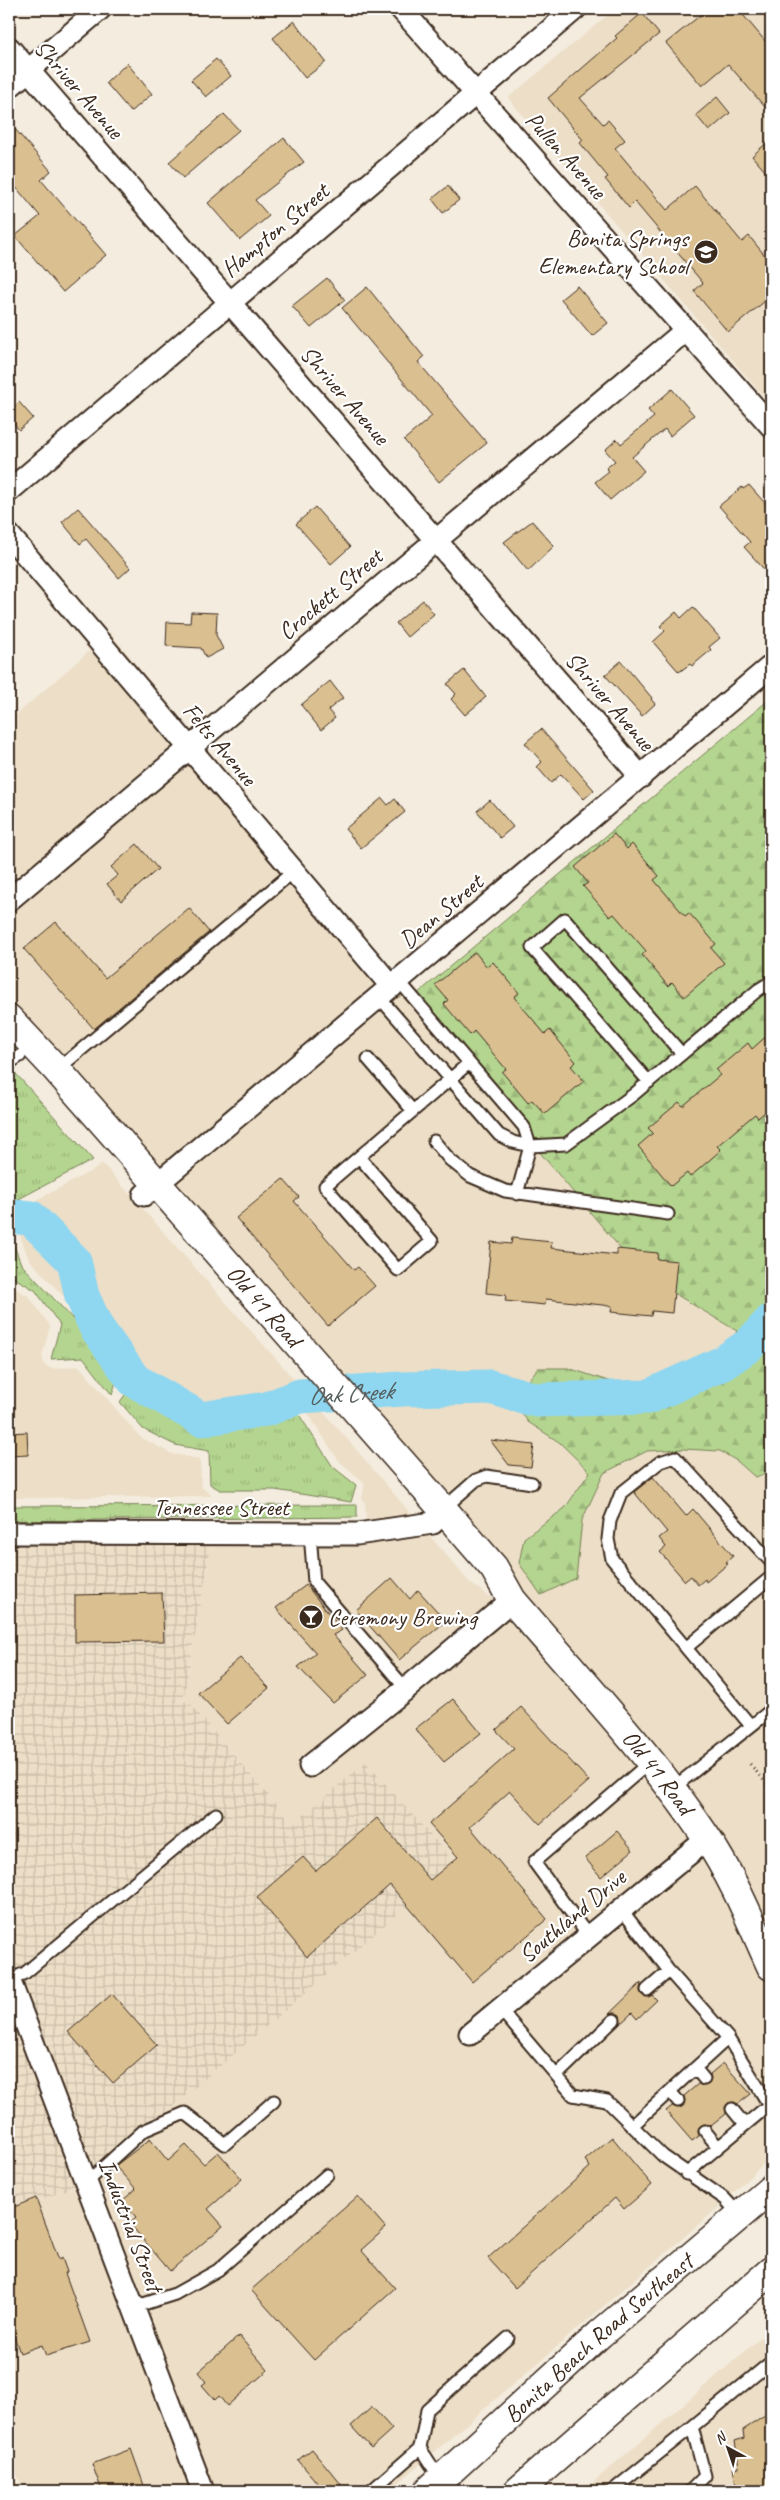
<svg xmlns="http://www.w3.org/2000/svg" width="780" height="2500" font-family="Caveat,sans-serif">
	<defs>
		<pattern id="industrial-grid" width="8" height="8" patternUnits="userSpaceOnUse" patternTransform="scale(1.25)"><rect width="8" height="8" fill="#ecdec7"/><path d="M0 4h8M4 0v8" fill="none" stroke="#cbbfaa"/></pattern>
		<pattern id="grass-tufts" width="24" height="20" patternUnits="userSpaceOnUse" patternTransform="scale(1.25)"><rect width="24" height="20" fill="#b4d58f"/><path d="M3 7l-1-3M5 7V3M7 7l1-3M15 17l-1-3M17 17v-4M19 17l1-3" fill="none" stroke="#9cb77b"/></pattern>
		<pattern id="forest-firs" width="22" height="20" patternUnits="userSpaceOnUse" patternTransform="scale(1.25)"><rect width="22" height="20" fill="#b4d58f"/><path d="M5 1l3.5 6h-7zM16 11l3.5 6h-7z" fill="#9cb77b"/></pattern>
	</defs>
	<rect width="100%" height="100%" fill="#f4ecde"/>
	<filter id="ink" filterUnits="userSpaceOnUse"><feTurbulence type="fractalNoise" baseFrequency=".02" numOctaves="2"/><feDisplacementMap in="SourceGraphic" scale="10" xChannelSelector="R" yChannelSelector="G"/><feConvolveMatrix kernelMatrix="1 2 1 2 8 2 1 2 1" color-interpolation-filters="sRGB"/></filter>
	<g filter="url(#ink)">
		<path fill="#ecdec7" d="M615,9H771V405L508,98Z
			M110,633L411,999L642,1274L737,1331L721,1361L677,1388L642,1392L568,1368L528,1422L559,1442L590,1472L565,1508L524,1538L575,1578L582,1520L604,1473L647,1451L684,1449L720,1451L737,1461L755,1477L762,1475L771,1464V1941L744,1883L9,1004V721Z
			M102,1163L347,1439L470,1583L504,1607L664,1795L725,1891L771,1989V2156L720,2206L389,2491H23L9,2454V2212L82,2184L293,1824L188,1701L183,1703L213,1537L363,1524L366,1518L365,1503L362,1499L365,1483L339,1461L300,1401L291,1398L213,1417L185,1407L141,1383H126L127,1375L125,1369L78,1312L29,1259L19,1233L9,1226V1215L97,1168Z
			M9,1285L29,1297L50,1326L42,1356L44,1365L52,1369L79,1366L140,1437L172,1454L200,1459L201,1487L213,1496L9,1498Z
			M771,2329V2491H583Z"/>
		<path fill="url(#industrial-grid)" d="M9,1533L213,1537L183,1702L188,1701L293,1824L366,1762L456,1864L82,2184L9,2212Z"/>
		<path fill="url(#grass-tufts)" stroke="#788056" d="M9,1066L93,1160L9,1204Z
			M9,1236L11,1238L21,1264L72,1318L118,1375L112,1395L83,1357L51,1359L60,1325L35,1290L9,1275Z
			M137,1391L182,1416L213,1426L294,1407L333,1467L356,1485L351,1502L275,1490H220L210,1484L209,1451L175,1445L143,1429L120,1402L127,1392Z
			M357,1505V1517L9,1521V1506Z"/>
		<path fill="url(#forest-firs)" stroke="#788056" d="M771,698V1464L762,1475L755,1477L737,1461L720,1451L684,1449L647,1451L604,1473L582,1520L576,1578L541,1595L519,1563L524,1538L565,1508L590,1472L559,1442L528,1422L513,1399L538,1368H568L642,1392L677,1388L721,1361L737,1331L642,1274L411,999Z"/>
		<g fill="none" stroke-linecap="round" stroke-linejoin="round">
			<path stroke="#8fd6f0" stroke-width="35" id="s1" d="M9,1216L31,1218L74,1261L82,1296L96,1327L134,1380L201,1419L267,1409L300,1396L402,1389L490,1387L536,1400L648,1397L723,1363L749,1345L771,1321"/>
		</g>
		<path fill="#dabf90" stroke="#3b2a1e" d="M708,9H738L771,48V114L728,64L702,86L666,43Z
			M642,13L659,34L580,98L603,124L608,120L625,140L615,148L667,210L695,186L742,242L749,236L771,263V296L728,332L694,291L703,283L635,202L629,208L605,179L608,177L580,143L583,140L548,98L617,38L615,36Z
			M294,21L326,62L305,78L273,38Z
			M216,59L231,76L206,97L191,80Z
			M127,63L152,94L131,112L106,83Z
			M717,97L730,113L709,131L696,115Z
			M224,114L239,130L183,178L169,162Z
			M9,122L51,171L41,180L106,255L63,292L15,236L40,216L9,179Z
			M284,138L304,162L255,200L269,216L240,240L208,203Z
			M771,139V178L752,156Z
			M448,186L459,200L443,213L432,199Z
			M327,278L345,300L311,328L292,306Z
			M577,286L608,323L592,336L561,299Z
			M367,287L424,357L418,362L487,443L439,482L404,440L432,416L342,308Z
			M672,389L694,415L670,436L665,429L632,457L644,471L610,500L595,482L609,471L606,468L615,461L605,450L617,439L621,444L654,417L648,410Z
			M19,402L33,418L19,430L9,417V411Z
			M749,485L771,510V577L744,547L750,542L719,506L742,487L743,489Z
			M315,507L350,547L331,564L296,524Z
			M78,508L130,568L119,578L86,539L80,544L62,522Z
			M532,521L554,546L528,571L504,542Z
			M423,600L434,614L407,637L396,623Z
			M693,607L720,638L709,647L711,650L692,666L690,664L679,672L653,642L665,631L660,626L676,612L681,618Z
			M191,612L217,613L216,635L223,649L206,658L201,648L166,646L167,622L190,623Z
			M621,661L652,698L651,699L655,704L642,716L605,675Z
			M464,670L486,697L465,715L451,699L456,694L447,684Z
			M330,681L343,698L328,710L335,718L321,730L301,705Z
			M541,729L594,790L584,799L561,774L551,783L537,767L542,762L525,743Z
			M382,798L388,805L395,799L405,812L361,848L345,829Z
			M490,800L513,827L500,838L477,811Z
			M614,834L627,849L632,844L659,876L654,880L685,916L689,913L716,944L711,948L724,963L684,997L672,982L668,986L642,955L646,951L614,914L610,917L583,886L588,883L575,867Z
			M137,844L158,869L121,901L107,884L118,875L111,867Z
			M189,908L209,932L94,1029L24,949L56,922L105,978Z
			M475,952L487,967L493,962L519,993L514,997L545,1034L550,1030L576,1062L571,1066L584,1081L545,1114L532,1100L528,1103L502,1072L506,1069L474,1031L470,1035L444,1004L448,1000L435,985Z
			M771,1032V1107L758,1118L755,1114L717,1146L721,1150L690,1177L687,1173L671,1186L638,1146L653,1133L648,1128L679,1102L683,1106L720,1075L716,1070L748,1043L752,1049Z
			M283,1179L299,1197L294,1201L354,1270L358,1267L375,1286L328,1326L236,1218Z
			M512,1238L552,1242L551,1248L617,1255V1249L658,1253L657,1259L677,1261L672,1313L652,1311L651,1316L611,1312L612,1306L546,1299L545,1305L505,1301L506,1295L486,1293L491,1242L511,1244Z
			M27,1432L28,1455L9,1456V1433Z
			M490,1440L534,1445L531,1467L509,1465Z
			M653,1477L686,1516L693,1509L733,1556L726,1562L728,1564L706,1582L705,1579L698,1585L691,1576L685,1581L660,1552L666,1547L659,1538L667,1532L634,1492Z
			M392,1578L410,1599L418,1590L446,1621L399,1660L356,1610Z
			M306,1585L342,1630L333,1635L368,1675L333,1703L298,1667L316,1653L276,1608Z
			M162,1593L164,1641L75,1642V1595Z
			M240,1658L269,1688L227,1724L198,1693Z
			M453,1699L481,1733L444,1762L415,1729Z
			M521,1707L589,1781L540,1824L510,1791L470,1827L547,1919L472,1982L390,1885L307,1957L257,1897L303,1857L316,1871L377,1818L430,1880L458,1857L429,1824L514,1749L496,1730Z
			M617,1831L633,1850L601,1877L585,1858Z
			M641,1983L640,1991L642,1995L648,1997L652,1995L657,2000L637,2019L632,2013L619,2025L621,2022L620,2015L616,2013L609,2014Z
			M112,1994L157,2045L113,2083L68,2032Z
			M723,2063L751,2094L738,2104L734,2102L728,2103L725,2107L726,2114L711,2126L704,2124L700,2126L698,2132L699,2136L692,2141L666,2111L672,2106L679,2108L683,2106L685,2100L684,2096L698,2084L705,2086L709,2084L711,2078L710,2074Z
			M612,2137L652,2185L624,2209L615,2198L515,2288L488,2258L590,2167L585,2160Z
			M150,2139L168,2161L186,2145L204,2164L218,2152L242,2179L208,2209L223,2226L170,2271L129,2223L136,2217L122,2201L136,2189L115,2166Z
			M358,2196L386,2228L361,2250L395,2288L314,2360L251,2290Z
			M36,2198L59,2260L62,2258L67,2272L65,2273L90,2342L46,2356L42,2345L20,2353L9,2322V2209Z
			M239,2336L268,2370L227,2406L219,2396L215,2400L202,2385L206,2382L198,2372Z
			M372,2407L392,2429L371,2448L351,2426Z
			M771,2412V2491H737L733,2468L739,2467L735,2441L744,2438L743,2430Z
			M131,2449L146,2491H102L92,2464Z
			M312,2449L341,2484L333,2491H324L298,2460Z"/>
		<g fill="none" stroke-linecap="round" stroke-linejoin="round">
			<defs>
				<path id="service" d="M399,981L524,1127L530,1146L517,1194
					M379,997L499,1135L513,1142L530,1146L566,1144L633,1095L758,990L771,982
					M368,1059L413,1111
					M9,1063L20,1056
					M57,1070L294,871
					M649,1082L532,948L565,919L682,1054
					M434,1141L450,1160L470,1176L505,1191L668,1214
					M359,1157L432,1241L398,1270L325,1186L469,1063
					M443,1509L476,1480L487,1476L532,1483
					M310,1534L314,1582L406,1689
					M687,1647L771,1577
					M751,1726L612,1559L608,1539L610,1521L621,1493L660,1462L675,1457L771,1562
					M672,1789L771,1710
					M621,1909L669,1971L728,2038L769,2105L686,2174
					M589,1937L534,1862L650,1762
					M9,1980L25,1973L216,1814
					M647,1990L669,1971
					M500,2009L573,2095L607,2101L663,2156L725,2199L740,2215
					M695,2068L704,2079
					M557,2075L614,2020
					M670,2091L678,2101
					M732,2109L745,2125
					M632,2126L728,2038
					M705,2131L718,2147
					M86,2183L143,2131L185,2113L225,2144L274,2101
					M134,2307L175,2294L218,2270L327,2175
					M692,2427L771,2362
					M420,2448L427,2410L508,2338
					M371,2491L420,2448L441,2480
					M612,2491L692,2427L705,2476L690,2491"/>
				<path id="minor" d="M401,9L771,426
					M9,48L641,777
					M9,87L100,9
					M9,491L575,9
					M9,535L392,987
					M9,900L686,330
					M144,1195L771,666
					M9,1533L357,1534L433,1523
					M310,1766L406,1689L512,1600
					M9,1979L203,2491
					M470,2034L707,1839"/>
				<g id="tertiary">
					<path id="s2" d="M9,1019L57,1070L449,1516L494,1568L512,1600C578,1677 649,1752 706,1837C733,1877 751,1922 771,1966"/>
				</g>
				<g id="primary">
					<path id="s3" d="M428,2491L600,2334L771,2189"/>
					<path d="M518,2491L771,2271"/>
				</g>
			</defs>
			<use href="#service" stroke="#3b2a1e" stroke-width="15"/>
			<use href="#minor" stroke="#3b2a1e" stroke-width="25"/>
			<use href="#tertiary" stroke="#3b2a1e" stroke-width="31"/>
			<use href="#primary" stroke="#3b2a1e" stroke-width="31"/>
			<path stroke="#3b2a1e" stroke-width="3" stroke-dasharray="1 4" stroke-linecap="butt" d="M750,1764L771,1789"/>
			<use href="#service" stroke="#fff" stroke-width="11"/>
			<use href="#minor" stroke="#fff" stroke-width="21"/>
			<use href="#tertiary" stroke="#fff" stroke-width="28"/>
			<use href="#primary" stroke="#fff" stroke-width="28"/>
		</g>
	</g>
	<defs>
		<symbol id="school-disc" viewBox="-11 -11 22 22"><circle r="9.5" fill="#3b2a1e" stroke="#fff"/><path d="M0-5L7-2L0 1L-7-2ZM-4 1L0 2.5L4 1V4Q0 6-4 4Z" fill="#fff"/></symbol>
		<symbol id="bar-disc" viewBox="-11 -11 22 22"><circle r="9.5" fill="#3b2a1e" stroke="#fff"/><path d="M-6-5H6L.8 .8V4.5H3.5V6h-7V4.5H-.8V.8Z" fill="#fff"/></symbol>
	</defs>
	<g fill-rule="evenodd">
		<use href="#school-disc" x="692" y="238" width="28" height="28"/>
		<use href="#bar-disc" x="297" y="1603" width="28" height="28"/>
	</g>
	<g text-anchor="middle" stroke-width="4.5" stroke-linejoin="round" paint-order="stroke">
		<g font-size="24" fill="#3b2a1e" stroke="#fff">
			<text transform="translate(79 89) rotate(49)" y="8">Shriver Avenue</text>
			<text transform="translate(566 155) rotate(48)" y="8">Pullen Avenue</text>
			<text transform="translate(275 230) rotate(-40)" y="8">Hampton Street</text>
			<text transform="translate(345 395) rotate(49)" y="8">Shriver Avenue</text>
			<text transform="translate(330 594) rotate(-40)" y="8">Crockett Street</text>
			<text transform="translate(610 701) rotate(49)" y="8">Shriver Avenue</text>
			<text transform="translate(220 744) rotate(50)" y="8">Felts Avenue</text>
			<text transform="translate(441 911) rotate(-40)" y="8">Dean Street</text>
			<text dy="8" stroke="none"><textPath href="#s2" startOffset="384">Old 41 Road</textPath></text>
			<text x="221" y="1515">Tennessee Street</text>
			<text dy="8" stroke="none"><textPath href="#s2" startOffset="995">Old 41 Road</textPath></text>
			<text transform="translate(572 1916) rotate(-40)" y="8">Southland Drive</text>
			<text transform="translate(131 2225) rotate(69)" y="8">Industrial Street</text>
			<text dy="8" stroke="none"><textPath href="#s3" startOffset="229">Bonita Beach Road Southeast</textPath></text>
		</g>
		<g font-size="24" fill="#3b2a1e" stroke="#fff" text-anchor="end">
			<text x="688" y="246">Bonita Springs<tspan x="688" dy="28">Elementary School</tspan></text>
			<text x="328" y="1625" text-anchor="start">Ceremony Brewing</text>
		</g>
		<g font-size="25" font-style="italic" fill="#545e5d" stroke="#fff">
			<text dy="9" stroke="none"><textPath href="#s1" startOffset="448">Oak Creek</textPath></text>
		</g>
	</g>
	<rect width="780" height="2500" fill="none" stroke="#fff" stroke-width="30"/>
	<rect x="15" y="15" width="750" height="2470" fill="none" stroke="#3b2a1e" stroke-width="2" filter="url(#ink)"/>
	<g transform="translate(728 2448) rotate(320)" stroke="#ffffff" stroke-width="4" paint-order="stroke">
	<path d="M0-4L9 19L0 12L-9 19Z" fill="#3b2a1e"/>
	<text y="-8" font-size="14" font-weight="bold" text-anchor="middle" fill="#3b2a1e">N</text>
	</g>
</svg>
